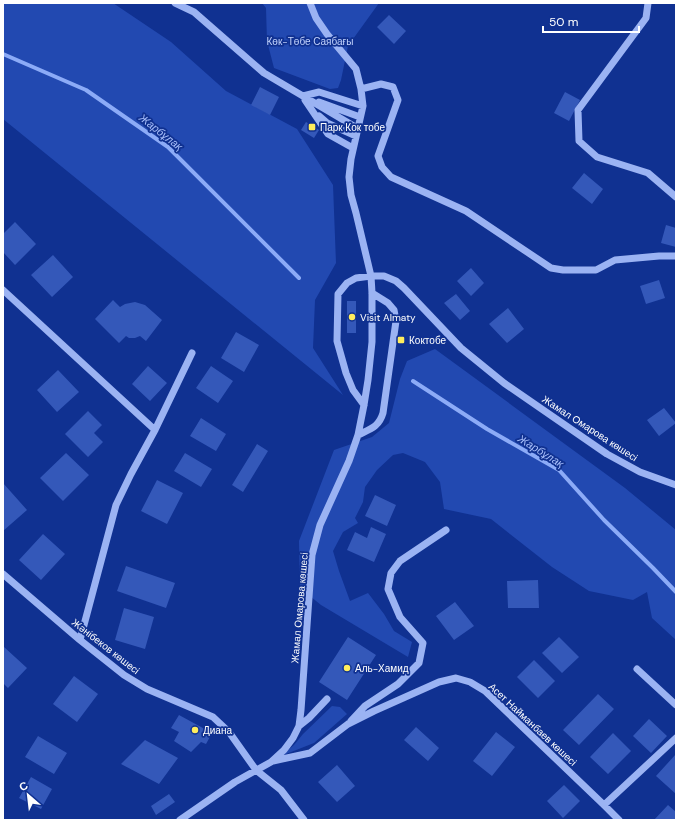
<svg xmlns="http://www.w3.org/2000/svg" width="679" height="823" font-family="'DM Sans',sans-serif">
	<rect width="100%" height="100%" fill="#103191"/>
	<path fill="#2249b1" d="M3,3H113L171,42L226,91L297,129L333,185L336,263L315,300L313,348L343,395L3,119Z
		M262,3H379L348,46L341,80L338,88L330,89L274,68L267,41L266,8Z
		M435,349L625,488L676,530V640L652,618L647,592L633,600L589,591L552,567L491,519L444,509L440,482L425,462L403,453L393,455L377,470L365,487L363,502L355,518L358,523L343,532L333,551L339,571L350,601L368,593L384,614L394,631L412,642L408,657L321,605L300,588L299,541L334,450L372,437L389,423L400,379L407,361Z
		M332,706L340,707L347,714L314,743L281,756L294,745L303,734Z"/>
	<g fill="none" stroke-linecap="round" stroke-linejoin="round">
		<path stroke="#8cabf7" stroke-width="4" d="M3,54L86,90L168,147L299,278
			M413,381L487,429L559,470L604,520L653,568L676,592"/>
	</g>
	<path fill="#3458b9" d="M389,15L406,31L394,44L377,27Z
		M260,87L279,97L270,115L251,105Z
		M565,92L580,100L569,121L554,113Z
		M306,122L319,130L314,138L301,130Z
		M584,173L603,189L592,204L572,188Z
		M15,222L36,244L15,265L3,252V234Z
		M666,225L676,228V247L661,243Z
		M53,255L73,277L52,297L31,275Z
		M471,268L484,283L471,296L457,281Z
		M659,280L665,298L646,304L640,286Z
		M456,294L470,311L460,320L444,303Z
		M113,300L120,307L125,304L135,302L145,305L162,320L146,341L140,336L135,338H129L126,336L119,343L95,319Z
		M347,301H356V333H347Z
		M508,308L524,329L507,343L489,324Z
		M236,332L259,345L244,372L221,358Z
		M148,366L167,383L150,401L132,384Z
		M211,366L233,381L218,403L196,388Z
		M58,370L79,392L57,412L37,390Z
		M664,408L676,423L659,436L647,420Z
		M88,411L102,425L94,433L103,442L88,457L65,434Z
		M201,418L226,434L216,451L190,436Z
		M257,444L268,451L243,492L232,485Z
		M66,453L89,475L63,501L40,478Z
		M185,453L212,469L201,487L174,471Z
		M157,480L183,493L167,524L141,511Z
		M3,483L27,510L3,531Z
		M375,495L396,505L387,526L365,516Z
		M371,527L386,534L374,562L347,550L355,532L367,538Z
		M43,534L65,554L41,580L19,560Z
		M126,566L175,583L166,608L117,591Z
		M538,580L539,608H508L507,581Z
		M455,602L474,626L454,640L436,616Z
		M124,608L154,617L145,649L115,640Z
		M348,637L376,655L347,700L319,682Z
		M559,637L579,657L562,673L542,653Z
		M3,647H4L27,668L8,688L3,683Z
		M534,660L555,681L538,698L517,677Z
		M74,676L98,694L77,722L53,704Z
		M598,694L614,709L579,745L563,730Z
		M179,715L212,733L206,744L201,742L191,752L174,741L179,732L171,728Z
		M649,719L667,736L651,753L633,736Z
		M416,727L439,748L428,761L404,740Z
		M496,732L515,747L492,776L473,761Z
		M613,733L631,751L608,774L590,757Z
		M38,736L67,753L54,774L25,757Z
		M145,740L178,758L159,784L121,764Z
		M676,754V794L656,776Z
		M337,765L355,786L337,802L318,782Z
		M31,777L52,789L41,809L19,798Z
		M564,785L580,801L563,818L547,801Z
		M169,794L175,802L156,815L151,806Z
		M668,805L676,812V820H654Z"/>
	<g fill="none" stroke-linecap="round" stroke-linejoin="round">
		<path stroke="#9bb3f3" stroke-width="7" d="M175,3L194,12L264,73L357,128
			M648,3L646,18L578,110L579,141L597,157L648,173L676,197
			M361,89L381,84L393,87L398,100L378,156L382,167L391,177L466,211L551,268L563,270H596L615,260L659,256H676
			M303,96L319,92L363,106
			M305,100L328,134L353,148
			M319,102L360,117
			M319,116L327,123L356,136
			M3,290L155,430
			M364,405L353,390L346,373L337,341L338,294L347,283L356,278L371,276H384L396,281L404,288L461,348L504,383L607,454L640,472L676,485
			M358,435C370,429 379,427 383,413L396,321L394,310L388,303L372,293
			M3,574L80,640L124,675L147,689L213,717L229,732L256,770L281,790L304,820
			M80,640L116,505L131,474L155,430L192,353
			M637,669L676,705
			M351,721L365,706L398,684L419,663L423,643L400,617L388,589L391,573L400,561L446,530
			M299,726L309,718L327,699
			M273,761L310,753L348,724L374,711L439,682L456,678L470,682L485,691L604,805L619,820
			M604,805L676,738
			M180,820L235,782L271,762L284,750L293,738L299,726L301,710L312,555L320,525L349,461L358,435L364,405L368,380L372,342V293L371,276L356,213L351,195L349,177L351,159L363,106L361,89L356,69L327,34L316,18L310,3"/>
	</g>
	<g fill="#ffed5d" stroke="#103191" stroke-width="1.5">
		<rect x="308" y="123" width="8" height="8" rx="2"/>
		<circle cx="352" cy="317" r="4"/>
		<rect x="397" y="336" width="8" height="8" rx="2"/>
		<circle cx="347" cy="668" r="4"/>
		<circle cx="195" cy="730" r="4"/>
	</g>
	<g text-anchor="middle" stroke-width="3.5" stroke-linejoin="round" paint-order="stroke">
		<g font-size="10" fill="#c3d3fd" stroke="#103191">
			<text x="310" y="45">Көк-Төбе Саябағы</text>
		</g>
		<g font-size="10" fill="#fff" stroke="#103191" text-anchor="start">
			<text x="320" y="131">Парк Кок тобе</text>
			<text x="360" y="321">Visit Almaty</text>
			<text x="409" y="344">Коктобе</text>
			<text x="355" y="672">Аль-Хамид</text>
			<text x="203" y="734">Диана</text>
		</g>
		<g font-size="10" fill="#fff" stroke="#103191">
			<text transform="translate(590 428) rotate(33)" y="4">Жамал Омарова көшесі</text>
			<text transform="translate(299 608) rotate(-85)" y="4">Жамал Омарова көшесі</text>
			<text transform="translate(106 646) rotate(38)" y="4">Жәнібеков көшесі</text>
			<text transform="translate(533 724) rotate(43)" y="4">Асет Найманбаев көшесі</text>
		</g>
		<g font-size="11" font-style="italic" fill="#a7befa" stroke="#103191">
			<text transform="translate(161 132) rotate(38)" y="4">Жарбұлақ</text>
			<text transform="translate(541 451) rotate(32)" y="4">Жарбұлақ</text>
		</g>
	</g>
	<rect width="679" height="823" fill="none" stroke="#ffffff" stroke-width="8"/>
	<g transform="translate(28 795) rotate(332)" stroke="#103191" stroke-width="3" paint-order="stroke">
	<path d="M0-3L7 15L0 10L-7 15Z" fill="#ffffff"/>
	<text y="-6" font-size="11" font-weight="bold" text-anchor="middle" fill="#ffffff">С</text>
	</g>
	<path d="M543 26v6h96v-6" fill="none" stroke="#ffffff" stroke-width="2"/>
	<text x="549" y="26" font-size="12" fill="#ffffff" stroke="#103191" stroke-width="3" paint-order="stroke">50 m</text>
</svg>
